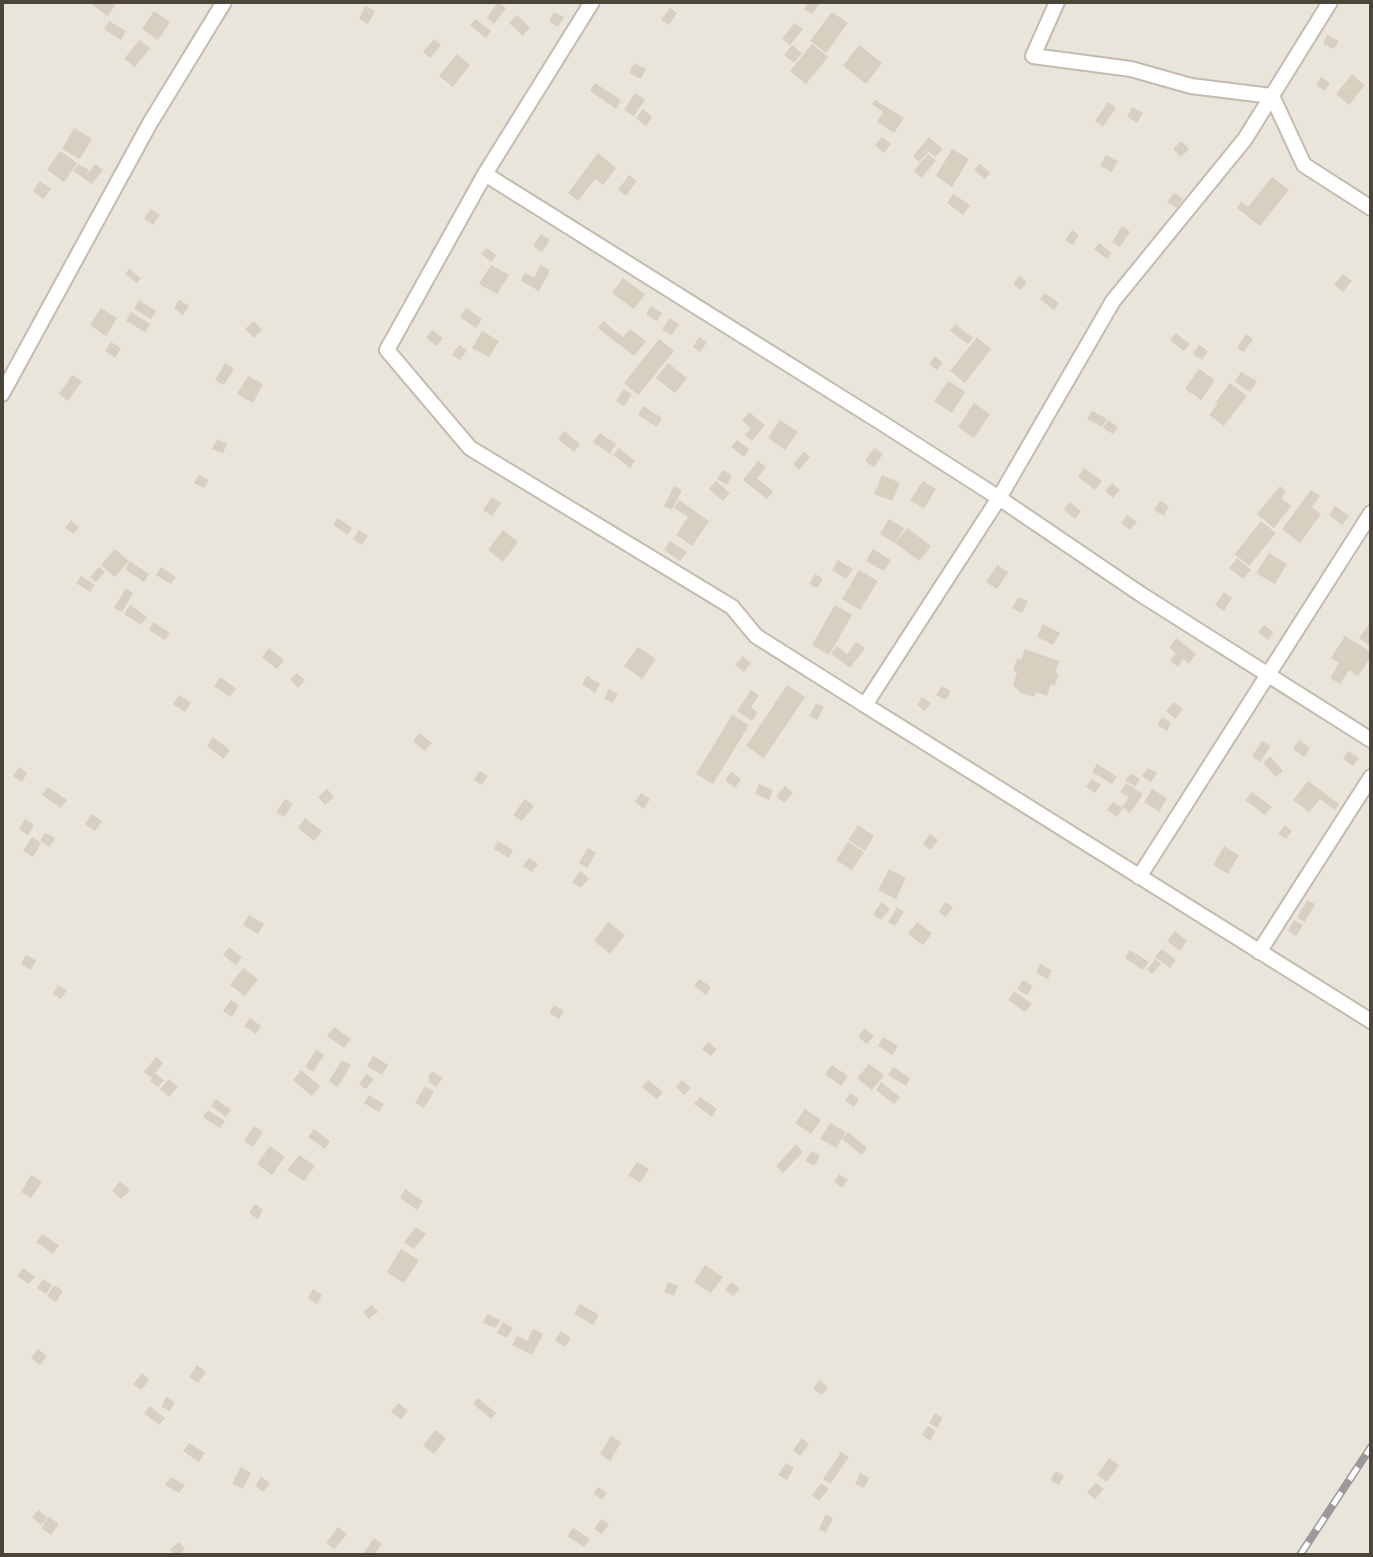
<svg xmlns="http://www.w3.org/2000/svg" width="1373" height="1557" font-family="Cabin,sans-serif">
<rect width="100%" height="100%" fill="#f6f3ec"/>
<path fill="#eae5da" d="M2,2H1371V1555H2Z"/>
<path fill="#d8cfc1" d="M92,2H117L108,16L91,4Z
M498,2L506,8L494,24L487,18Z
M808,2L819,4L812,14L804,9Z
M365,6L375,11L368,24L359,19Z
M670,8L677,13L669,25L661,20Z
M154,11L170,22L158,40L142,29Z
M554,12L564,17L558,27L549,21Z
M832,12L848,23L826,53L810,41Z
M517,15L530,27L523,36L509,23Z
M476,19L491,31L486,38L470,25Z
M109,21L126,31L121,40L104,29Z
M794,23L803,29L790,45L782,39Z
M1327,35L1339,41L1334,49L1323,44Z
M434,39L441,45L430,58L423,52Z
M139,40L150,48L135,67L124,59Z
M812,44L828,57L806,84L790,71Z
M792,45L802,53L794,63L784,55Z
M859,45L882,63L866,84L843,66Z
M457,54L470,65L453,87L439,76Z
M634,63L646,69L641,79L629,73Z
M1352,74L1365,85L1349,105L1336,94Z
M1321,77L1330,83L1325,91L1316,85Z
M595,83L621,100L616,109L590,91Z
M635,93L645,100L634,116L624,110Z
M875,100L904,118L894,133L877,122L883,112L872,104Z
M1108,102L1116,108L1103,127L1095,121Z
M1132,107L1143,113L1137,123L1127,117Z
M643,109L652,117L646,126L636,118Z
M74,128L92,139L80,159L62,149Z
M882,137L891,144L884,153L875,145Z
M929,137L943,149L935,157L929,152L930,150L919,162L913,156Z
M1181,141L1189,149L1181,157L1173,149Z
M952,149L969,159L952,187L936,176Z
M60,151L77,163L64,182L47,170Z
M598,153L616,168L603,185L595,179L578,201L568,193Z
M928,154L936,160L922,178L914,171Z
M1106,155L1118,161L1112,172L1100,166Z
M78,164L89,170L85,177L95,164L103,170L92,184L73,171Z
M980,164L990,173L985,179L974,170Z
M629,175L637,181L626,196L618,190Z
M1272,177L1289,190L1260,226L1237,208L1241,202L1248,207Z
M40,181L51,189L43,199L33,191Z
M1174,193L1183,199L1177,208L1167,202Z
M953,194L970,205L963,215L947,203Z
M150,209L160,215L153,225L144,219Z
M1122,226L1130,232L1120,247L1112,242Z
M1072,230L1079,235L1073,245L1065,240Z
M541,234L550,240L542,252L533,246Z
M1099,243L1112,253L1107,259L1094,249Z
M486,248L496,255L492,262L481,254Z
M491,265L509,275L497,294L479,284Z
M540,265L550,270L539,291L521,281L525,273L534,278Z
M129,269L141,278L137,283L125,274Z
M1343,274L1352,281L1343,292L1334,285Z
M1019,276L1027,282L1021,290L1013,284Z
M623,278L645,294L634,309L612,293Z
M1045,293L1059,303L1054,310L1040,299Z
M139,300L156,311L151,319L134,309Z
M179,300L189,306L183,315L174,308Z
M651,306L662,313L657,321L646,315Z
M101,308L117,318L106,336L90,325Z
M466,308L482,319L476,328L460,317Z
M131,312L150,324L145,332L126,321Z
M669,318L679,324L672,335L662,330Z
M254,321L262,330L254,338L245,329Z
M603,321L623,337L630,329L646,341L634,356L598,328Z
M955,324L973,338L968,344L950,331Z
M432,330L443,338L437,346L426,338Z
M482,331L499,341L489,357L472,348Z
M1176,333L1190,344L1184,351L1170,340Z
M1246,334L1253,339L1244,352L1237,348Z
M699,337L707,342L700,352L693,347Z
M977,337L991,349L965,383L950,371Z
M659,339L674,351L638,395L624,383Z
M111,342L121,348L115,358L105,351Z
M459,345L467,350L460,360L452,355Z
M1199,345L1208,351L1202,360L1193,354Z
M935,356L943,363L937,370L929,364Z
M225,363L234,369L224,385L215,380Z
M668,363L687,378L675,393L656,378Z
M1199,369L1215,380L1201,400L1185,389Z
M1241,372L1257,381L1250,392L1235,382Z
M72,375L82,381L68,401L59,394Z
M248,376L263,384L253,403L237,394Z
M948,381L965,392L952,413L934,401Z
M1230,383L1247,396L1224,426L1209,415L1218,403L1216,402Z
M624,389L632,394L624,406L616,401Z
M974,403L990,414L974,438L958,427Z
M643,406L662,418L657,427L638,415Z
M1092,411L1107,419L1102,427L1087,419Z
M749,412L765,425L752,441L745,435L751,428L742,421Z
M780,420L798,432L785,450L768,438Z
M1108,420L1118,427L1113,434L1103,428Z
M564,431L580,444L574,452L558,439Z
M600,433L616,444L610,454L593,442Z
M217,439L227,444L223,453L212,449Z
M737,440L749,449L744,457L731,447Z
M619,448L635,461L630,468L613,455Z
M874,448L883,454L874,467L865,461Z
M804,452L810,457L799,470L793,464Z
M758,461L766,467L757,478L773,491L767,499L743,480Z
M1084,468L1102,481L1095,490L1078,477Z
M723,470L732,475L727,485L717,479Z
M199,475L209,480L204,488L194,483Z
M882,475L900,483L892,501L874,494Z
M716,481L730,493L723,501L709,489Z
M923,481L936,489L924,509L910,500Z
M1112,483L1120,490L1113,498L1105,491Z
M674,486L682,490L672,510L664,506Z
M1280,486L1286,492L1281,498L1291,506L1274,528L1257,514Z
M1311,490L1320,496L1312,507L1321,514L1300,543L1282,529Z
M492,497L501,503L492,516L483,510Z
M679,500L709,521L692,546L676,535L688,517L674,508Z
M1160,501L1169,506L1164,516L1154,510Z
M1069,502L1081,511L1075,519L1064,510Z
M1335,506L1349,516L1342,525L1329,515Z
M1127,515L1137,522L1130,530L1121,523Z
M338,518L352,528L348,535L333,525Z
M889,519L904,528L895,543L880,534Z
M71,520L79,527L74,534L65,528Z
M1261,521L1276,533L1249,566L1235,554Z
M907,528L931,546L919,561L895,543Z
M359,530L368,536L362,545L353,539Z
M503,530L518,542L503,562L488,550Z
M670,541L687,552L680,561L664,550Z
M115,549L129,561L115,577L101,565Z
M873,549L891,560L884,571L866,561Z
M1269,553L1287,564L1275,584L1256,573Z
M1237,558L1251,570L1243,579L1229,568Z
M838,560L853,569L846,579L832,570Z
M130,561L149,574L144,582L125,569Z
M997,565L1008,572L997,589L986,582Z
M99,567L105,572L96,582L90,577Z
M161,567L176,577L171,584L156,575Z
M859,570L878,581L860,610L842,599Z
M815,574L823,579L817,588L809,584Z
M81,576L95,585L90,592L76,583Z
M126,588L133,593L122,612L114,608Z
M1224,592L1232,598L1224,611L1215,605Z
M1018,597L1028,601L1022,613L1012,608Z
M130,605L147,617L141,625L124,614Z
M835,605L852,615L829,655L812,645Z
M153,622L170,633L165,640L149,630Z
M1371,622V647L1359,638Z
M1043,624L1060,633L1053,645L1037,637Z
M1264,625L1274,632L1268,640L1258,632Z
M1345,636L1371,652V657L1358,676L1349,670L1340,684L1330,678L1339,663L1331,658Z
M1176,638L1196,654L1189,664L1183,659L1178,667L1170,660L1176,653L1169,648Z
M856,642L865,648L850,668L831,654L837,646L847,654Z
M638,647L656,659L642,679L624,666Z
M269,648L284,660L277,669L262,657Z
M1025,649L1059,661L1055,673L1059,674L1055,686L1051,684L1047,696L1036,692L1034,697L1021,693L1013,685L1017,672L1013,671L1017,658L1021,660Z
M743,656L751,663L744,672L735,665Z
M297,673L305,681L298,688L290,679Z
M587,676L600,684L595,693L582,684Z
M220,677L236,688L230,697L214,686Z
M787,685L805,697L764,758L746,746Z
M942,686L951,691L946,700L936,695Z
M609,689L618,694L613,703L604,699Z
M751,690L759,695L751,707L758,712L752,721L737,711Z
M179,695L191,703L185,712L173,704Z
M922,697L931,703L925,711L917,705Z
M1174,702L1183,709L1175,719L1166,711Z
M816,703L824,707L817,720L809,716Z
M732,715L749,725L713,784L696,774Z
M1162,717L1171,723L1167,731L1157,725Z
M420,733L432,743L425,751L413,741Z
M213,737L230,750L223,759L207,746Z
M1299,740L1310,748L1304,757L1293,749Z
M1262,741L1271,746L1260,762L1252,756Z
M1348,751L1359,758L1353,766L1343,759Z
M1270,756L1283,771L1276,777L1263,763Z
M1097,764L1117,777L1112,784L1092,772Z
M19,767L27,773L22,782L13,776Z
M1148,768L1157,773L1151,782L1142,776Z
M480,771L488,776L482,785L474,780Z
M731,772L741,779L735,788L725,780Z
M1131,773L1140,779L1135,787L1125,780Z
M1092,779L1101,785L1095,793L1086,787Z
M1308,781L1339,804L1335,810L1320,799L1309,812L1293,800Z
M1126,783L1143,794L1130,813L1122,807L1129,797L1120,792Z
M759,784L773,790L769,800L755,794Z
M785,786L793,793L784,803L776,796Z
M48,787L67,800L61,808L42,795Z
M327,789L334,797L325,805L318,797Z
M1152,789L1167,798L1159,812L1144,802Z
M1252,792L1272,807L1265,815L1245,800Z
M641,793L650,799L644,809L635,802Z
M285,799L293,804L284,817L276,812Z
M525,799L534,806L522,821L513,815Z
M1113,802L1123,808L1117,817L1107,810Z
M92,814L102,821L95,831L85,824Z
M305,818L322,831L314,841L298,828Z
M25,819L34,825L28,835L19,829Z
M858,825L874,836L865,851L848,840Z
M1285,825L1292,831L1286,839L1278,834Z
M45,833L55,838L50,847L40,841Z
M930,834L938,840L931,850L923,844Z
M32,837L41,843L33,857L23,851Z
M498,841L513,850L509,858L494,849Z
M848,842L864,852L852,870L836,860Z
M1224,846L1239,855L1228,874L1213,865Z
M588,848L596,853L587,868L579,863Z
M529,858L538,864L532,872L523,866Z
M889,869L906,878L896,899L878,890Z
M580,871L589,878L581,888L572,882Z
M1307,900L1315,904L1305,922L1297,918Z
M882,902L890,909L881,920L873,914Z
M945,902L953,907L946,917L939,912Z
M897,907L904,912L895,926L888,922Z
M249,915L264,924L258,934L243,925Z
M1294,920L1303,925L1296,936L1288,931Z
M608,922L625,935L610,954L594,941Z
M917,922L932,933L923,945L908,934Z
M1175,931L1187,941L1180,951L1167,941Z
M229,947L242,957L236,965L223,955Z
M1162,949L1176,960L1170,968L1155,957Z
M1130,950L1149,962L1143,970L1125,958Z
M26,955L36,960L31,970L21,964Z
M1155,959L1161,964L1152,974L1147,970Z
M1040,964L1052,970L1048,979L1036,973Z
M243,968L258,979L245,996L230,985Z
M699,979L711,987L706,995L694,986Z
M1023,980L1033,986L1027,995L1017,989Z
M58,985L67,990L61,999L53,994Z
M1014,991L1032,1004L1025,1012L1008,1000Z
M231,1000L239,1005L232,1017L223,1011Z
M554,1005L564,1011L559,1019L549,1013Z
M250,1018L261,1026L256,1034L244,1026Z
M334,1027L351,1039L344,1048L327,1036Z
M864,1028L874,1036L867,1044L858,1037Z
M883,1037L898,1046L893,1055L878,1046Z
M708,1042L717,1049L711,1056L702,1049Z
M316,1050L324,1055L313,1072L305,1067Z
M373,1056L388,1065L382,1075L367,1066Z
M156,1057L163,1063L155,1073L164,1080L158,1087L150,1081L152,1078L144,1072Z
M342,1060L351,1065L338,1087L329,1081Z
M869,1064L884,1075L872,1090L857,1078Z
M832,1065L848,1076L841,1086L825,1074Z
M893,1067L910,1078L906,1086L888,1075Z
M301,1070L320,1086L312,1096L293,1080Z
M432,1071L443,1078L436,1087L428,1081L430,1079L428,1077Z
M366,1074L374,1079L366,1089L359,1084Z
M169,1079L178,1087L169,1097L160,1089Z
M648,1080L663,1092L657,1099L642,1087Z
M682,1080L691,1088L684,1095L676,1087Z
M881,1082L900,1097L894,1104L876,1090Z
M425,1086L434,1092L424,1108L415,1103Z
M851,1093L859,1099L854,1107L845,1100Z
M369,1095L384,1104L379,1112L364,1103Z
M700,1097L717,1109L712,1117L694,1104Z
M216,1099L231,1110L226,1117L211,1106Z
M805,1109L821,1120L811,1134L795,1123Z
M208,1110L225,1121L220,1128L203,1117Z
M830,1123L846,1132L836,1148L820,1139Z
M254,1126L263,1132L253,1147L244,1141Z
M314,1129L330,1141L325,1149L308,1137Z
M848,1132L867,1148L862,1155L842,1139Z
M796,1144L803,1152L783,1173L776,1166Z
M270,1146L285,1157L272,1175L257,1164Z
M812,1151L820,1156L814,1166L805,1161Z
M299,1155L315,1166L304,1181L287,1170Z
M637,1162L649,1169L640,1183L628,1175Z
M839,1174L848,1180L842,1188L834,1182Z
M31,1175L42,1182L31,1198L21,1192Z
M120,1181L130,1190L121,1199L112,1191Z
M405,1189L423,1201L417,1210L400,1198Z
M255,1204L263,1210L258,1219L249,1213Z
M416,1227L426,1234L414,1249L404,1242Z
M42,1234L59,1245L53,1254L36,1242Z
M401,1249L419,1260L404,1283L387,1272Z
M705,1265L723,1277L711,1293L694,1282Z
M23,1268L35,1277L29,1284L17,1276Z
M43,1279L52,1285L46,1294L37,1288Z
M668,1282L678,1286L674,1296L664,1292Z
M731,1282L740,1288L734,1296L725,1290Z
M54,1285L63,1291L56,1302L47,1296Z
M313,1289L322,1295L317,1304L308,1298Z
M580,1304L599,1315L593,1325L574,1314Z
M372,1305L378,1312L369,1319L363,1312Z
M487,1314L500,1320L496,1328L483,1323Z
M503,1322L513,1328L507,1338L497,1333Z
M533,1329L543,1334L532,1355L512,1345L517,1336L527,1341Z
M561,1331L571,1338L565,1347L555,1340Z
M38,1349L47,1356L40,1365L31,1358Z
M197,1365L206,1372L198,1383L189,1377Z
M142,1373L149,1380L141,1390L133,1384Z
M819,1380L828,1387L822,1395L813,1389Z
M166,1397L175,1402L170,1411L161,1407Z
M478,1398L496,1413L491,1419L473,1404Z
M398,1403L408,1411L401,1419L391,1412Z
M150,1406L165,1418L159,1425L144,1413Z
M935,1413L943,1418L937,1428L929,1423Z
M928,1426L936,1431L930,1441L922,1435Z
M435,1430L446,1438L434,1454L423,1446Z
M611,1436L621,1442L610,1461L600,1454Z
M802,1438L809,1444L800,1456L793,1450Z
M189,1443L205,1453L199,1462L183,1451Z
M841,1452L849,1457L830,1484L823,1479Z
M1109,1458L1119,1465L1107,1482L1097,1475Z
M786,1463L794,1468L787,1480L778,1475Z
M241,1467L251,1473L243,1489L232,1484Z
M1056,1471L1064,1476L1059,1485L1050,1480Z
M860,1473L869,1478L864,1488L855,1484Z
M171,1477L185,1485L179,1493L165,1485Z
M261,1477L270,1483L264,1492L255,1486Z
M821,1483L829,1489L819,1501L812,1495Z
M1096,1483L1104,1489L1095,1499L1087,1492Z
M598,1487L607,1493L602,1500L593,1494Z
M39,1510L48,1518L41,1525L32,1517Z
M826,1514L833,1518L826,1533L819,1529Z
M49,1517L59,1524L51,1535L41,1528Z
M601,1519L609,1524L602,1534L594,1529Z
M338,1527L347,1534L334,1549L326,1543Z
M573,1528L590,1539L584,1547L567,1536Z
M374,1538L382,1544L374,1555H362Z
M179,1542L185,1549L179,1555H175L170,1549Z"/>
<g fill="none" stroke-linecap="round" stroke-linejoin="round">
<defs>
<path id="minor" d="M592,2L485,174L882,423L999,498L1142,595L1371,740
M1057,2L1033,56L1131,69L1191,86L1272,96L1304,165L1371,208
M1330,2L1245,139L1113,301L999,498L865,705L1371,1021
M485,174L387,350L470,448L732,607L756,636L865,705
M2,394L150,123L224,2
M1139,877L1371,513
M1259,952L1371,777"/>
</defs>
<use href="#minor" stroke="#c2bbae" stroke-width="18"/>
<use href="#minor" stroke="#fff" stroke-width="14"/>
<defs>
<path id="rail" d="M1300,1555L1371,1447"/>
</defs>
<use href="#rail" stroke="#9a9a9a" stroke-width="8"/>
<use href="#rail" stroke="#fff" stroke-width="5" stroke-dasharray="15" stroke-linecap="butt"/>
</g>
<rect width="1373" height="1557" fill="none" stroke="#4b4439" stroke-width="8"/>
</svg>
